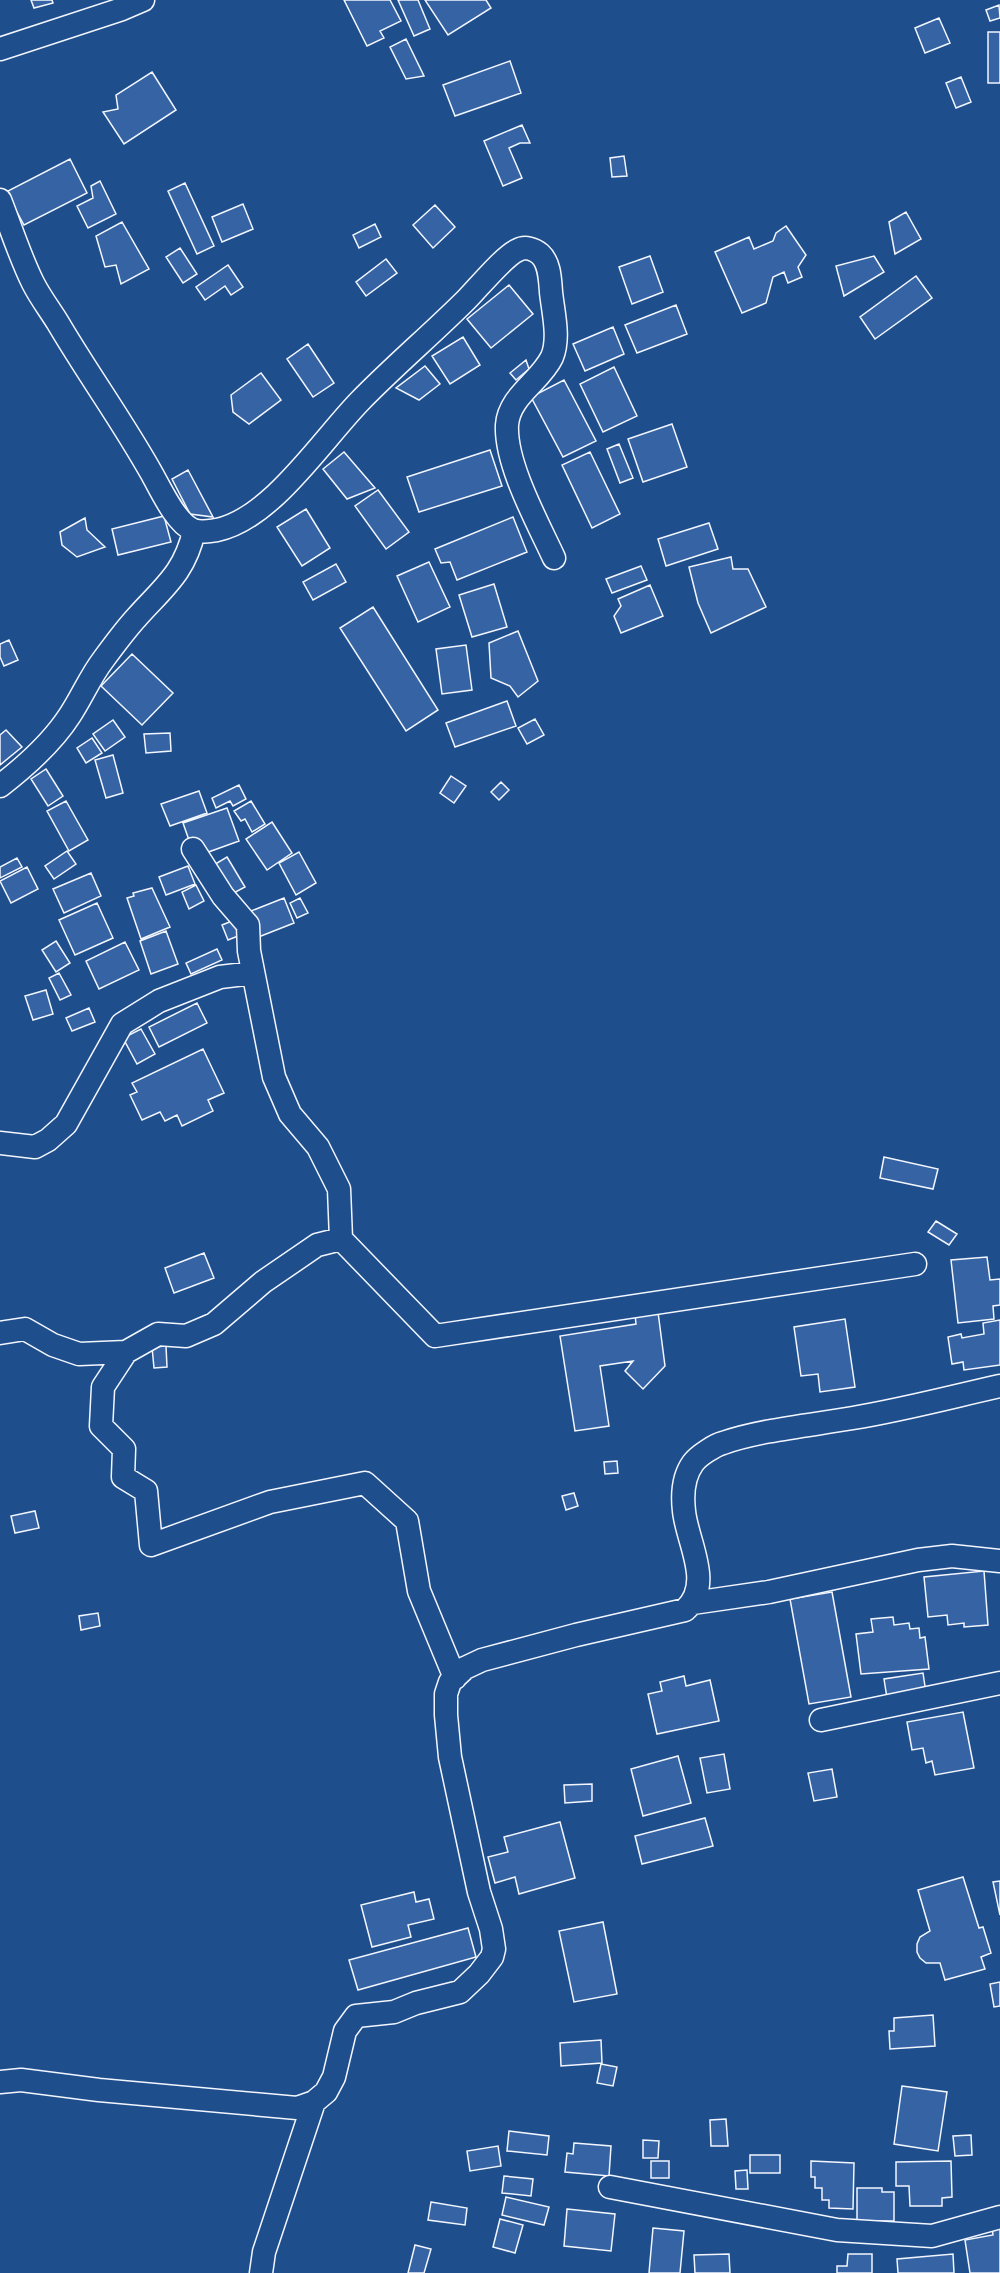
<svg xmlns="http://www.w3.org/2000/svg" width="1000" height="2273" font-family="'Asap Condensed',sans-serif">
<rect width="100%" height="100%" fill="#1f4e8c"/>
<path fill="#3563a3" stroke="#f2f6ff" stroke-width="1.5" d="M31,0H52L53,3L34,8Z
M344,0H390L401,21L380,31L384,38L367,46Z
M398,0H418L430,29L414,36Z
M425,0H486L491,8L448,35Z
M999,5L1000,18L990,21L986,10Z
M939,18L950,43L925,53L915,28Z
M988,32H1000V83H988Z
M406,39L424,76L406,79L390,47Z
M510,61L521,93L455,116L443,85Z
M152,72L176,110L124,144L103,112L118,109L116,95Z
M961,77L971,102L956,108L946,83Z
M522,125L530,143H520L509,148L522,178L503,186L484,141Z
M624,156L627,176L612,177L610,158Z
M70,159L87,193L24,225L6,192Z
M100,181L116,214L88,228L77,206L93,198L91,186Z
M185,183L214,246L197,254L168,191Z
M243,204L253,229L222,242L212,217Z
M435,205L455,227L433,248L413,225Z
M906,212L921,239L895,254L889,222Z
M122,222L149,269L121,284L116,265L105,267L96,236Z
M375,224L381,237L359,248L353,235Z
M786,226L806,255L798,267L802,277L788,283L784,272L773,277L766,303L742,313L715,252L749,237L754,249L773,241L776,233Z
M180,248L197,274L183,283L166,257Z
M650,256L663,292L632,304L619,267Z
M874,256L884,272L844,296L836,266Z
M386,259L397,273L366,296L356,282Z
M228,265L243,287L231,295L225,286L205,300L196,287Z
M916,276L932,298L875,339L860,317Z
M509,285L533,314L491,348L467,319Z
M676,305L687,334L637,353L625,325Z
M613,327L624,354L585,371L573,344Z
M463,337L480,365L450,384L432,356Z
M308,344L334,383L313,397L287,359Z
M526,360L529,369L516,380L510,373Z
M425,366L440,384L419,400L396,388Z
M614,367L637,416L603,432L580,384Z
M261,373L281,400L249,424L233,412L231,395Z
M564,380L596,441L563,457L531,397Z
M672,424L687,467L643,482L628,439Z
M619,444L633,478L620,483L607,449Z
M490,450L502,486L419,512L407,477Z
M344,452L375,488L347,499L323,469Z
M590,452L620,514L592,528L562,465Z
M188,470L213,517L190,514L172,479Z
M378,490L409,532L386,549L355,506Z
M306,509L330,548L302,566L277,527Z
M164,516L171,542L118,555L112,529Z
M513,517L527,552L457,580L450,562L441,563L435,549Z
M85,518L87,530L105,547L77,557L62,545L60,532Z
M709,523L718,549L666,566L658,539Z
M731,557L733,569H748L766,607L711,633L698,603L689,567Z
M429,562L450,607L418,622L397,576Z
M336,564L346,582L313,600L303,582Z
M641,566L647,580L612,593L606,579Z
M494,584L507,627L472,637L459,595Z
M650,585L663,616L621,633L614,616L621,606L618,599Z
M373,607L438,710L406,731L340,628Z
M518,631L538,681L518,697L510,686L491,678L489,643Z
M9,640L18,660L4,666L0,657V644Z
M466,645L472,690L442,694L436,649Z
M132,654L173,693L142,725L101,686Z
M507,701L516,726L455,747L446,723Z
M535,719L544,735L527,744L518,728Z
M113,720L125,737L105,751L93,734Z
M6,730L22,747L0,765V735Z
M170,733L171,751L146,753L144,734Z
M92,738L102,753L86,763L77,748Z
M113,755L123,793L106,798L95,760Z
M46,769L63,796L48,806L31,779Z
M451,776L466,786L454,803L440,793Z
M501,782L509,790L499,800L491,792Z
M239,785L246,799L233,806L230,801L216,808L212,798Z
M199,791L207,813L170,826L161,804Z
M66,801L88,840L69,851L47,811Z
M251,801L265,824L252,832L245,819L241,821L234,811Z
M227,808L239,841L200,855L190,843L183,823Z
M272,822L292,853L267,870L246,839Z
M67,851L76,864L54,879L45,866Z
M299,852L316,883L296,895L279,863Z
M227,857L245,887L230,895L212,866Z
M17,858L22,867L0,878V867Z
M188,866L195,884L166,895L159,877Z
M27,867L38,889L11,903L0,881Z
M91,873L101,896L64,913L53,889Z
M196,885L204,901L189,909L182,892Z
M152,888L170,927L141,939L127,898L134,896L133,893Z
M284,898L294,923L256,938L246,913Z
M300,898L308,913L297,918L290,903Z
M97,903L113,938L75,955L59,920Z
M237,919L243,934L228,940L222,925Z
M166,931L178,964L151,974L140,941Z
M56,941L70,963L56,972L42,950Z
M125,942L139,970L99,989L86,961Z
M217,949L222,960L191,974L186,963Z
M59,973L71,995L60,1000L49,978Z
M46,990L53,1014L33,1020L25,996Z
M197,1003L207,1023L159,1047L149,1027Z
M89,1008L95,1022L72,1031L66,1018Z
M141,1029L155,1054L137,1064L123,1038Z
M203,1049L224,1093L208,1100L213,1111L182,1126L177,1115L165,1121L160,1112L142,1120L130,1095L137,1092L132,1083Z
M884,1157L938,1169L933,1189L880,1178Z
M936,1221L957,1234L949,1245L928,1232Z
M204,1253L214,1278L174,1293L165,1268Z
M987,1257L990,1280L1000,1279V1305L993,1306L994,1319L958,1323L951,1260Z
M658,1312L665,1366L643,1389L625,1371L633,1361L600,1366L609,1426L575,1431L560,1336L636,1324L635,1315Z
M845,1319L855,1387L820,1392L818,1374L801,1376L794,1327Z
M1000,1320V1365L964,1370L963,1362L952,1364L948,1337L961,1334L962,1338L984,1334L983,1323Z
M166,1346L167,1367L154,1368L152,1347Z
M617,1461L618,1473L605,1474L604,1462Z
M574,1493L578,1506L566,1510L562,1496Z
M35,1511L39,1528L15,1533L11,1516Z
M984,1571L988,1625L964,1627V1623L948,1625L947,1615L928,1617L924,1577Z
M832,1592L851,1697L809,1704L790,1599Z
M98,1613L100,1626L81,1630L79,1616Z
M893,1617L894,1625L909,1623L910,1629L919,1628L920,1638L925,1637L929,1669L861,1674L856,1634L873,1632L871,1619Z
M923,1673L926,1693L887,1698L884,1679Z
M684,1676L686,1686L710,1680L719,1721L657,1734L648,1694L662,1691L660,1682Z
M963,1712L974,1768L935,1775L932,1761L926,1763L923,1748L912,1750L907,1722Z
M724,1754L730,1789L707,1793L700,1758Z
M678,1756L691,1803L643,1816L631,1769Z
M832,1769L837,1797L814,1801L808,1773Z
M592,1784V1801L565,1803L564,1785Z
M705,1818L713,1846L642,1864L635,1836Z
M560,1822L575,1878L519,1894L515,1877L495,1883L488,1857L508,1852L504,1837Z
M963,1877L979,1928L983,1927L991,1953L981,1957L985,1969L945,1980L940,1963H926L920,1958L917,1952V1944L920,1937L930,1931L918,1890Z
M1000,1881V1915L993,1882Z
M414,1892L416,1902L429,1899L434,1919L408,1925L411,1937L372,1947L361,1905Z
M603,1922L617,1994L574,2002L559,1931Z
M468,1928L476,1957L358,1990L349,1960Z
M1000,1982V2006L994,2007L990,1984Z
M933,2015L935,2046L890,2049L889,2031H894V2018Z
M601,2040L602,2063L561,2066L560,2043Z
M601,2064L617,2067L613,2086L597,2083Z
M902,2086L947,2092L938,2151L894,2144Z
M726,2119L728,2146H711L710,2120Z
M509,2131L549,2136L547,2155L507,2151Z
M971,2135L972,2155L955,2156L953,2136Z
M643,2140L659,2141L658,2158H643Z
M574,2143L611,2146L609,2176L565,2172L567,2153L573,2154Z
M498,2146L501,2166L470,2171L467,2151Z
M750,2155H780V2173H750Z
M651,2161H669V2178H651Z
M811,2161L854,2163L853,2209L829,2208V2200H822V2188H815V2177H811Z
M951,2161L952,2197L942,2198V2206H910L909,2186H896V2162Z
M747,2170L748,2189H736L735,2171Z
M504,2176L533,2179L531,2196L502,2193Z
M857,2188H882V2192H894V2221H857Z
M506,2197L549,2207L544,2225L502,2215Z
M431,2202L467,2208L465,2225L428,2220Z
M567,2209L615,2214L611,2251L564,2246Z
M500,2219L523,2225L515,2253L493,2247Z
M1000,2227V2273H970L965,2240L993,2235L992,2228Z
M653,2228L684,2231L680,2273H649Z
M415,2245L431,2249L424,2273H408Z
M729,2254L730,2273H695L694,2255Z
M848,2254H872V2273H837V2266H847Z
M953,2254L954,2273H898L897,2259Z"/>
<g fill="none" stroke-linecap="round" stroke-linejoin="round">
<defs>
<path id="minor" d="M0,49L122,9L143,0
M0,200C11,228 20,257 33,283C40,297 50,310 58,323C88,374 123,422 152,474C161,490 176,523 193,530C201,533 209,531 217,530C271,519 322,440 360,401C394,366 432,334 467,299C478,288 505,255 518,250C525,246 534,249 540,254C550,263 550,280 551,292C553,312 560,338 552,357C540,382 509,396 507,425C505,464 538,523 554,558
M0,786C26,766 52,743 70,715C82,697 90,677 103,660C114,645 125,630 137,617C164,587 185,572 194,531
M0,1143L35,1147L48,1140L66,1124L122,1024L159,1001L220,977L253,973
M341,1239L435,1336L915,1264
M0,1333L25,1329L53,1345L79,1354L126,1352L158,1334L186,1336L214,1324L263,1282L317,1245L341,1239L339,1189L318,1147L290,1114L274,1077L249,951L248,925L223,896L193,849
M126,1352L103,1387L101,1426L124,1449L123,1477L146,1491L151,1545L270,1502L365,1483L407,1521L419,1591L455,1678
M693,1603L769,1592L918,1560L952,1556L1000,1561
M821,1720L1000,1683
M0,2082L21,2080L99,2090L297,2108L314,2102L326,2092L334,2077L345,2031L356,2016L394,2012L416,2003L460,1992L479,1974L492,1957L494,1949L491,1929L479,1892L450,1757L446,1715V1694L450,1682L465,1668L482,1660L576,1635L685,1610C714,1584 687,1542 684,1511C682,1494 683,1477 693,1463C698,1456 715,1445 723,1443C760,1430 813,1425 853,1418C902,1410 951,1397 1000,1386
M610,2187L837,2230L932,2236L1000,2217
M261,2273L264,2252L314,2102"/>
</defs>
<use href="#minor" stroke="#f2f6ff" stroke-width="25"/>
<use href="#minor" stroke="#1f4e8c" stroke-width="22"/>
</g>
</svg>
